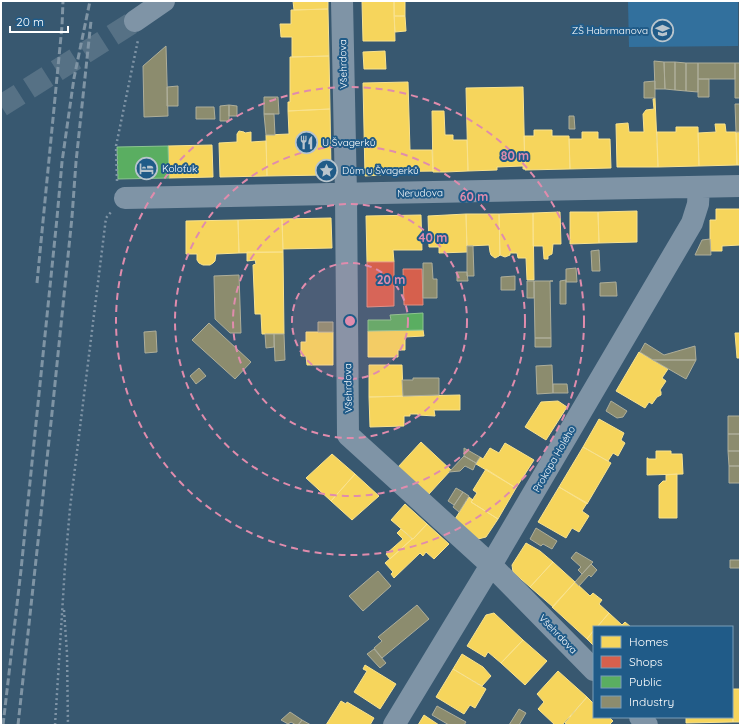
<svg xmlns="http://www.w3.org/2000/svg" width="741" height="726" font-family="Quicksand,sans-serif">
<rect width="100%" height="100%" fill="#385870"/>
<path fill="#32709d" d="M628,1H738V46L629,47Z"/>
<path fill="#f6d55c" stroke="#f9e28d" d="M293,1H328V9L294,10Z
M362,1H394L395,41H363Z
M394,1H405V16H394Z
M328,9L329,56L292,57V37H281L280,24H291V10Z
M394,16H405L406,31L395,32Z
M385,51L386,69H364L363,52Z
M329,56L330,109L288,111V102H290V57Z
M408,82L410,150H432L433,171L381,172V175L365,176L363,83Z
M523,87L525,169H523V166L497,167V170L468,171L466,88Z
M655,98L658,167H617L616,124L628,123L629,132H644L643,114L646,110L654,109L653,99Z
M330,109L331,170L326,175L267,176L266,135L289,134L288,111Z
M432,111H444L445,135H453V140H467L468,171L445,172H433Z
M715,124H725L726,132H736L737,165L699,166L698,133L716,132Z
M676,127H698L699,166L658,167L657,132H676Z
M534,130H552V136H569L570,169L525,170L524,136H534Z
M239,131L244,132L245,133L251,132V142L266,141L267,176L220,177L219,143L237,142V134Z
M582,132H598V139H610L611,168L570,169L569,139H582Z
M736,132H740V165H737Z
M212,145L213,177L169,178L168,146Z
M716,209H740V245L722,246V251H710V220H716Z
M637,211V242L599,243L598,212Z
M560,212L561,244H553L552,254L548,256V259H544L543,246H533V213Z
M570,212H598L599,243L570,244Z
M533,213L534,280H527L526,258H518L517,253H510V255L505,257L500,255L499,214Z
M466,214H499L500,255L499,256L495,258L491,255L490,252L489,245L467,246Z
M466,214L467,252L439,253V247H429L428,216Z
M421,215L422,250H393L394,262H367L366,216Z
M331,218L332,248L283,249L282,219Z
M282,219L283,252L239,253L238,220Z
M238,220L239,253L216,254L215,261L213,263L210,265H203L199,263L197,260V254H186V221Z
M247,252H283L284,334H262L261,314H255L253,265L256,264L255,260L247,261Z
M423,330L424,336L405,337V350H398V357H368V331Z
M306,332H333V365H307L306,356H301V342H306Z
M735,333H740V358H737Z
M639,352L668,369L662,378L666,381L660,390L661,392V395L657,397L652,404L649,402L645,408L616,391Z
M369,365H402L403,396L369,397Z
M460,395V410H434L435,416L418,415V414H410V416H404V426L370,427L369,397Z
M558,401L567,407L546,440L525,427L541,402Z
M599,419L624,433L621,440L625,443L618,456L613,453L608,461L583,447Z
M421,442L451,470L429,494L398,467Z
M505,443L534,460L516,488L476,464L480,457L483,459L490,448L499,453Z
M583,447L611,463L587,504L559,487Z
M656,451H671V454H682L683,474L647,475V458H648V459H656Z
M332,454L355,474L331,501L306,478Z
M486,469L516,488L498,519L471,502L477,493L473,490Z
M355,474L379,496L352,520L331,501Z
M677,474V518H659V485L663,481H666V475Z
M559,487L587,503L582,511L589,516L579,532L572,528L566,538L538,522Z
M469,497L473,500L471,502L498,519L486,537L478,539L455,519Z
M405,504L427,524L413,539L391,520Z
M427,524L449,544L434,559L426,552L423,556L420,553L394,578L391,574L393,572L385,563L412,539H413Z
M401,529L412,539L390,559L386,554L403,539L397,533Z
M526,543L540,551L553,562L530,587L513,572L512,565Z
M553,562L575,582L553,607L530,587Z
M575,582L590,596L593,593L602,600L599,604L609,613L597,627H594V630L587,639L552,607Z
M494,613L523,640L501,663L488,652L485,657L467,646L486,615Z
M609,613L622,625L625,622L631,627H597Z
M594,630V645H593L587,639Z
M523,640L547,661L525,685L501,663Z
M462,654L483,667L491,676L482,686L453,669Z
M365,665L396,684L380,709L354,692L367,671L363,669Z
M453,669L486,689L475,708L470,705L464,714L436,697Z
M558,671L587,697L562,725H555L538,709L544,702L537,694Z
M732,689H740V722H733Z
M732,689L733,722L686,723V717H732Z
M587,697L594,704V717H609L613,721L609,725H568L565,723Z
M341,701L346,704L347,702L374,718L370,725H326Z
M424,715L439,725H418Z"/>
<path fill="#d6604d" stroke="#e29082" d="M367,262H394V306L367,307Z
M403,269H422L423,305H404Z"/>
<path fill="#5aae61" stroke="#8cc690" d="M168,146L169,178L118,179L117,147Z
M423,313V330L368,331V320H391L390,315Z"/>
<path fill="#8c8c6e" stroke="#aeae9a" d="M166,46L168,116L144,117L143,66Z
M654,61L664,62L665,89H655Z
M664,62H675V90L665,89Z
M675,62L686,63V91L675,90Z
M686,63H698V92L686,91Z
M698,63H735V79H698Z
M735,63H740V98H735Z
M698,79H709V97H698Z
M655,81V98H644V82Z
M178,86V106H167V87Z
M264,97H278L279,114H264Z
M735,104H740V132H736Z
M229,105V121H220V106Z
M229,105L237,106V116H229Z
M196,107H214L215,119H196Z
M264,114H274L275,135H266Z
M569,116H574L575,129H569Z
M710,239L711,255H695L702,240Z
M467,246H473L474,276H467Z
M599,250L600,271H592L591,251Z
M423,263H432L433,279H437V298H423Z
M576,268L577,282H566V269Z
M457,272H467L468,281H457Z
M239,275L241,333H230L215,319L214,276Z
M515,276V290H501V277Z
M566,280V304H560V281Z
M527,281H534V298H527Z
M534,281H553H550L551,338H535Z
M616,282L617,296H600V283Z
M318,322H333V332H318Z
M209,323L251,362L235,379L192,340Z
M156,331L157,352L145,353L144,332Z
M265,334H274V347L266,348Z
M274,334H284L285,360L275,361Z
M535,338H551V347H535Z
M645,343L664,355L695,346L696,360H653L640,352Z
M653,360H696L686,379Z
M552,365L553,393L537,394L536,366Z
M199,368L206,376L196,384L190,376Z
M413,378H439V395L403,396L402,380H413Z
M553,384H567L568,393H553Z
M611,401L627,411L623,417L617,418L606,411Z
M728,416H740V434H728Z
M728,434H740V451H728Z
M464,448L480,457L476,463L464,456Z
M728,451H740V466H729Z
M464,456L476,463L473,470L465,466L460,471L449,472Z
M729,466H740V483H729Z
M456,488L463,492L454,505L448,501Z
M463,492L469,496L459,512L453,507Z
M536,528L557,541L552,549L543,544L541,546L530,539Z
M576,552L593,562L582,574L578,570L581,567L571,558Z
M730,560H740V568H730Z
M591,564L597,570L591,577L589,575L579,586L575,582Z
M378,571L391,586L363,611L349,596Z
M417,605L429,619L382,658L374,648L382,641L378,637Z
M374,649L386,663L380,668L367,654Z
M437,706L466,722L464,725H449L432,715Z
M519,709L526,713L519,725H509Z
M290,712L302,720L298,725H296L291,722L288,724L281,720Z
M302,720L311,725H298Z"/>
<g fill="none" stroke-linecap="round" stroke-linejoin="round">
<path stroke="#567185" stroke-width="22" stroke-dasharray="22 11" stroke-linecap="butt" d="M1,106L135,21"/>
<path stroke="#7f94a6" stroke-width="2.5" stroke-dasharray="2 3" stroke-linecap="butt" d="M117,181L116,146L138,40
M64,610L67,653L68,725
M55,725L65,566L70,508L106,218L111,212"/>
<path stroke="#7f94a6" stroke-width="22" d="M342,1L346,194L348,435L491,565L594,670
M125,198L740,186
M640,717L647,725
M394,725L491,565L692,223L698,204L699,187"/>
<path stroke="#7f94a6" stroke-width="22" d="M135,21L164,1"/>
<path stroke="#7f94a4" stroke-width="3" stroke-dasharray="7 3" stroke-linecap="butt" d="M37,283L62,26L63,1
M3,725L21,570L57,218L62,162L74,78L90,1
M18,725L52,413L72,217L76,162L91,21"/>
</g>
<circle cx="350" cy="321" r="58" fill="#e08cad" fill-opacity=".12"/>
<g fill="none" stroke="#e08cad" stroke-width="2" stroke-dasharray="7 5">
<circle cx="350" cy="321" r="58"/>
<circle cx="350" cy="321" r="117"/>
<circle cx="350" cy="321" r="175"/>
<circle cx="350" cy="321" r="234"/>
</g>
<defs>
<symbol id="school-ring" viewBox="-11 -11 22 22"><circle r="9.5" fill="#205b88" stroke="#b9c5cd" stroke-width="1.5"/><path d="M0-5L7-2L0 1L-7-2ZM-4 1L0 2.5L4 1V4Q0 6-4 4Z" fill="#b9c5cd"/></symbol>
<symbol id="restaurant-ring" viewBox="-11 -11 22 22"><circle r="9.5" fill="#205b88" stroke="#b9c5cd" stroke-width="1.5"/><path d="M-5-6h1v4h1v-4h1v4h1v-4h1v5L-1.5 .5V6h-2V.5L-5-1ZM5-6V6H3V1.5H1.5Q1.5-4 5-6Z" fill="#b9c5cd"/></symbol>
<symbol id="hotel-ring" viewBox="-11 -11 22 22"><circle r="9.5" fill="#205b88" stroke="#b9c5cd" stroke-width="1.5"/><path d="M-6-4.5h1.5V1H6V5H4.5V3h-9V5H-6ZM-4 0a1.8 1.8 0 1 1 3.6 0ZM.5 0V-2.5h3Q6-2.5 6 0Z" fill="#b9c5cd"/></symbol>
<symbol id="sight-ring" viewBox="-11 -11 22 22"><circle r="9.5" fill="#205b88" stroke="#b9c5cd" stroke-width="1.5"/><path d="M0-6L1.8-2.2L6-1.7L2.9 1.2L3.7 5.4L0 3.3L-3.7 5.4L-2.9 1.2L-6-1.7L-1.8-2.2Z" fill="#b9c5cd"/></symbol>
</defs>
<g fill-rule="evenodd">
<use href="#school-ring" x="650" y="18" width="25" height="25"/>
<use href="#restaurant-ring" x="294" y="130" width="25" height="25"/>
<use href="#hotel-ring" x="134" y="156" width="25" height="25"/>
<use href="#sight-ring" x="314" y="158" width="25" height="25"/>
</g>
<g text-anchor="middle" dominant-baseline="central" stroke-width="4" stroke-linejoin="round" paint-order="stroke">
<g font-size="10" fill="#fff" stroke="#205b88" text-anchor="start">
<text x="648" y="30" text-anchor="end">ZŠ Habrmanova</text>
<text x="322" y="142">U Švagerků</text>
<text x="162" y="168">Koloťuk</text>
<text x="342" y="170">Dům u Švagerků</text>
</g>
<g font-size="10" fill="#fff" stroke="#205b88">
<text transform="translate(343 64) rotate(-91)">Všehrdova</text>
<text transform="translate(420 193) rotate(-1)">Nerudova</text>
<text transform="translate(348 388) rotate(-91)">Všehrdova</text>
<text transform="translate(554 459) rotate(-60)">Prokopa Holého</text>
<text transform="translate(558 634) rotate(46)">Všehrdova</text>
</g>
</g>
<circle cx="350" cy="321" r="6" fill="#e08cad" stroke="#205b88" stroke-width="2"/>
<g font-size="12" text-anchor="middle" font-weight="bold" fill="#e08cad" stroke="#205b88" stroke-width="4" stroke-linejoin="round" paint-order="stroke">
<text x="515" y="160">80 m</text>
<text x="474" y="201">60 m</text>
<text x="433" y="242">40 m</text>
<text x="391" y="284">20 m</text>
</g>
<rect width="741" height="726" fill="none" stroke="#ffffff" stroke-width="4"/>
<rect x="593" y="626" width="140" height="92" fill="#205b88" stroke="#799db8"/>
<rect x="601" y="636" width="20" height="12" fill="#f6d55c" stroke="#799db8"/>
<text x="629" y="646" font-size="12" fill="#ffffff">Homes</text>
<rect x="601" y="656" width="20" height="12" fill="#d6604d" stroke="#799db8"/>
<text x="629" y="666" font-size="12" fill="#ffffff">Shops</text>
<rect x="601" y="676" width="20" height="12" fill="#5aae61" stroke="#799db8"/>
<text x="629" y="686" font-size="12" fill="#ffffff">Public</text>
<rect x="601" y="696" width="20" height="12" fill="#8c8c6e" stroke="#799db8"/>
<text x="629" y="706" font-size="12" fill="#ffffff">Industry</text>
<path d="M10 26v6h58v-6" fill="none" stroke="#ffffff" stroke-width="2"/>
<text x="16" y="26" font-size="12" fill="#ffffff" stroke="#205b88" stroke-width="3" paint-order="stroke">20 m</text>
</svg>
